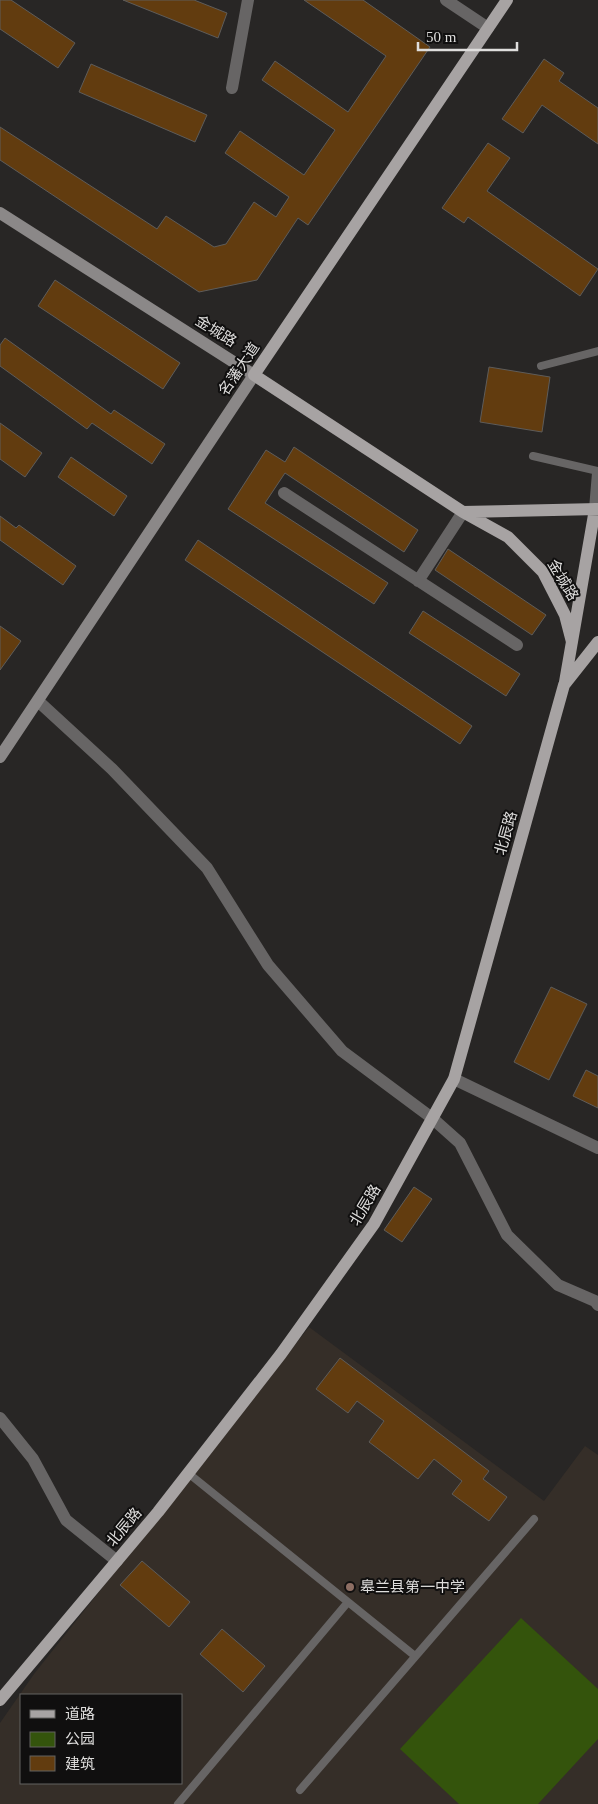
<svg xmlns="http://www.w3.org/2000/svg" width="598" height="1804" font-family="'Times New Roman','Noto Sans SC',serif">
<rect width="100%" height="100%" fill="#282625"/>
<path fill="#352e28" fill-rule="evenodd" d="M309,1327L544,1501L585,1446L598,1455V1804H0V1723L34,1674ZM21,1695H181V1783H21Z"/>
<path fill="#34540c" d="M521,1618L598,1689V1739L538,1804H459L400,1749Z"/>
<path fill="#623c0f" stroke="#5e5c5a" d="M0,0H11L75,43L58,68L0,29Z
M123,0H194L227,13L218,38Z
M304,0H363L430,47L308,225L298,218L257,280L199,292L0,160V127L157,229L166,216L214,247L226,244L254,202L276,217L289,197L225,153L240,131L304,175L335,130L262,80L275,61L348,112L386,56Z
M544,59L564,73L559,81L598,108V144L542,105L523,133L502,119Z
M91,64L207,115L195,142L79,92Z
M488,143L510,158L487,191L598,269L580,296L468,217L464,223L442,208Z
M55,280L180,363L163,389L38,306Z
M5,338L111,414L114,410L165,444L152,464L92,423L87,429L0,366V345Z
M489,367L550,377L542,432L480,422Z
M0,423L42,453L25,477L0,459Z
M294,447L418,530L404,552L285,473L265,503L388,583L374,604L228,509L266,450L285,462Z
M71,457L127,496L114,516L58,477Z
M0,516L16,528L19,525L76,566L63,585L0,540Z
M198,540L472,726L460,744L185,560Z
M448,549L546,615L532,635L435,570Z
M423,611L520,674L506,696L409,633Z
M0,626L21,641L0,670Z
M551,987L587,1004L549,1080L514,1062Z
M586,1070L598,1076V1108L573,1096Z
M414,1187L432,1199L402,1242L384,1230Z
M340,1358L489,1471L483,1479L507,1497L489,1521L452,1494L462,1481L434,1459L418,1479L369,1442L384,1421L357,1401L348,1413L316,1389Z
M142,1561L190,1602L169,1627L120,1585Z
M222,1629L265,1666L243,1692L200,1654Z"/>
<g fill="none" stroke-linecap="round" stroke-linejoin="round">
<path stroke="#676565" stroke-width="8" d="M541,366L598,351
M533,456L598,471
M188,1473L415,1656
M300,1790L534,1519
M178,1804L348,1602"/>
<path stroke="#676565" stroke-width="12" d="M446,0L488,28
M232,88L248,0
M284,493L517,645
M595,509L598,473
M418,581L463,512
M38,701L112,769L207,868L268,965L342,1051L432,1118L460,1143L507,1235L558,1285L595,1301L598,1305
M454,1079L598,1148
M0,1418L33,1459L66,1520L117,1561"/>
<path stroke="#8b8888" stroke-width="12" d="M0,213L254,375L0,757"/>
<path stroke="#a7a3a3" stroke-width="12" d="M507,0L254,375L463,512L508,537L543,572L565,615L572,642
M463,512L598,509
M565,682L595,509
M0,1700L158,1512L281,1354L374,1224L454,1079L564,685L598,642"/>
</g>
<circle fill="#8d6e63" stroke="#100f0f" stroke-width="2" cx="350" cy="1587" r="5"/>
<g text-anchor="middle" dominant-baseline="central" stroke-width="4" stroke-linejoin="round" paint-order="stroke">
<g font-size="15" fill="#dfdedd" stroke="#100f0f">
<text transform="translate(216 331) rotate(32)">金城路</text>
<text transform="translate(239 369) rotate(-56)">名藩大道</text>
<text transform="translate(563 580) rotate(59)">金城路</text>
<text transform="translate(506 833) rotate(-74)">北辰路</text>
<text transform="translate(365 1205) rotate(-59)">北辰路</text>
<text transform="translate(124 1527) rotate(-50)">北辰路</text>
</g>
<g font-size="15" fill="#dfdedd" stroke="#100f0f" text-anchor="start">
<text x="360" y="1587">皋兰县第一中学</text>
</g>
</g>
<rect x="20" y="1694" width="162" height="90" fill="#100f0f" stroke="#636261"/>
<rect x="30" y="1710" width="25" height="8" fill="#a7a3a3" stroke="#636261"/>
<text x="65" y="1719" font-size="15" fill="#dfdedd">道路</text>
<rect x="30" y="1732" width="25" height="15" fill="#34540c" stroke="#636261"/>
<text x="65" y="1744" font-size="15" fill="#dfdedd">公园</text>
<rect x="30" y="1756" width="25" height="15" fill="#623c0f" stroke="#636261"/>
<text x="65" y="1769" font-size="15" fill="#dfdedd">建筑</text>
<path d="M418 42v8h99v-8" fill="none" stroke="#dfdedd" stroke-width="2.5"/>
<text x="426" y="42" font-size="15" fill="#dfdedd" stroke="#100f0f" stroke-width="4" paint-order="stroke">50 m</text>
</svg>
